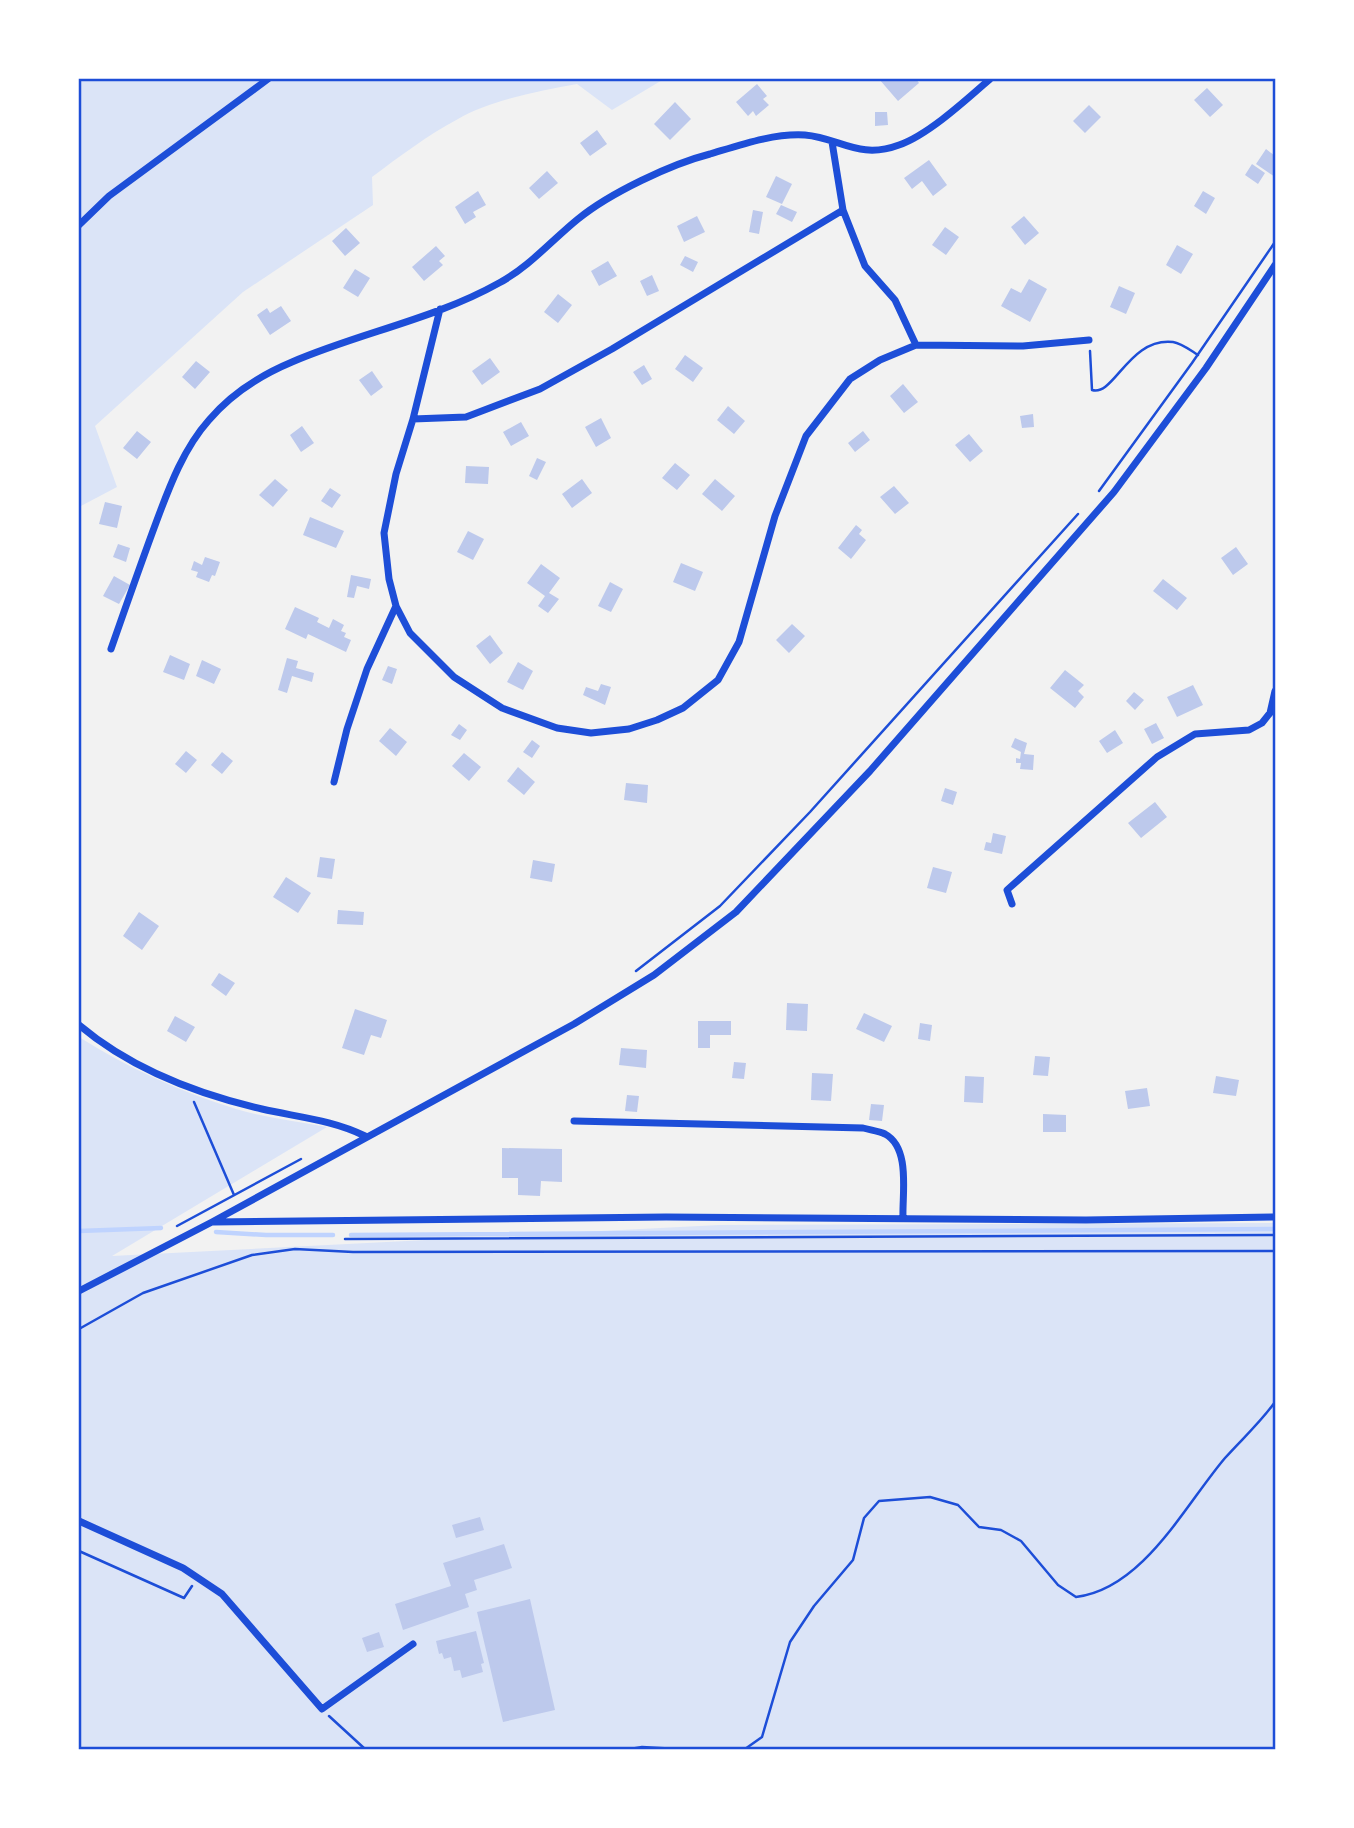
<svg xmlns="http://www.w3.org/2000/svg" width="1354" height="1828" font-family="Arial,sans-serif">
<rect width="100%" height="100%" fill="#f2f2f2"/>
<path fill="#dbe4f7" d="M79,79H664L612,110L577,84C539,91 491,100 458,119C428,135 400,156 372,177L373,205L243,292L95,426L117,487L79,507Z
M79,1037C128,1068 181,1092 236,1109C266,1118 297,1121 327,1127L112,1256L719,1225L1275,1223V1749H79Z"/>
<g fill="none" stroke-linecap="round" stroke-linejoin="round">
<path stroke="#bfd3fe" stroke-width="4.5" d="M79,1231L161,1228
M216,1232L266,1235H333
M351,1235L1275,1229"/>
</g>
<path fill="#bdc9ec" d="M879,79H916L919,83L898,101Z
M757,84L767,96L763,99L769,105L756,116L753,111L748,116L736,102Z
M1207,88L1223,105L1210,117L1194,100Z
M675,102L691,119L670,140L654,124Z
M1089,105L1101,117L1085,133L1073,121Z
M875,112H887L888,125L875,126Z
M597,130L607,144L590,156L580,143Z
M1266,149L1275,156V177L1256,164Z
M929,160L947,185L933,196L922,181L912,189L904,178Z
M1252,164L1265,173L1258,184L1245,175Z
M547,171L558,183L539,199L529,188Z
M776,176L792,184L782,204L766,197Z
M478,191L486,205L473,212L476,217L465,224L455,207Z
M1203,191L1215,198L1206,214L1194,206Z
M781,205L797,212L792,222L776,214Z
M753,210L763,212L759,234L749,232Z
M697,216L705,232L684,242L677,226Z
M1024,216L1039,233L1025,245L1011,227Z
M945,227L959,237L946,255L932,245Z
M346,228L360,243L345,256L332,241Z
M1177,245L1193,254L1181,274L1166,265Z
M436,246L445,256L439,261L443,265L424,281L412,267Z
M685,256L698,262L693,272L680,265Z
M608,261L617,276L599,286L591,271Z
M355,269L370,278L358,297L343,288Z
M652,275L659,291L647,296L640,281Z
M1029,279L1047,289L1030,322L1001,306L1011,288L1021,293Z
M1119,286L1135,293L1126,314L1110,307Z
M558,294L572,305L558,323L544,312Z
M281,306L291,321L270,335L257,315L267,308L270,313Z
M685,355L703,368L693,382L675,369Z
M490,358L500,372L482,385L472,371Z
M196,361L210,372L195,389L182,377Z
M644,365L652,379L642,385L633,372Z
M372,371L383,387L371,396L359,380Z
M903,384L918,402L904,413L890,396Z
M728,406L745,421L734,434L717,420Z
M1033,414L1034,427L1022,428L1020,416Z
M601,418L611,438L596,447L585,427Z
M521,422L529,436L511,446L503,432Z
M302,426L314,443L301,452L290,435Z
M137,431L151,442L137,459L123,448Z
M863,431L870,440L855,452L848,443Z
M969,434L983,451L970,462L955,445Z
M537,458L546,462L537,480L529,476Z
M675,463L690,475L677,490L662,478Z
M466,466L489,467L488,484L465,483Z
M275,479L288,490L273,507L259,495Z
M582,479L592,493L572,508L562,494Z
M715,479L735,496L722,511L702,494Z
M894,486L909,503L895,514L880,497Z
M330,488L341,495L332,508L321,501Z
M105,502L122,506L117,528L99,524Z
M310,517L344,531L336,548L303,535Z
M856,525L862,530L859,534L866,540L851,559L838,548Z
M468,531L484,539L473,560L457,552Z
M118,544L130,548L126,562L113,557Z
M1236,547L1248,564L1233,575L1221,558Z
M205,557L220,562L215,576L212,575L209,582L196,577L198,572L191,570L194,561L202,565Z
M681,563L703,572L695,591L673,582Z
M541,564L560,578L549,593L559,599L548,613L538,606L545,596L527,583Z
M351,575L371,579L369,589L357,586L354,598L347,597Z
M114,576L130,585L119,604L103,596Z
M1163,579L1187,598L1177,610L1153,591Z
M610,582L623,589L611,612L598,606Z
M295,607L319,618L317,622L329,628L333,619L344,625L341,631L346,633L344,637L351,640L346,652L308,634L306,639L285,629Z
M792,624L805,636L789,653L776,640Z
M490,635L503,653L490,664L476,646Z
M170,655L190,664L184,680L163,672Z
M287,658L298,661L296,668L314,673L312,682L292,676L287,693L278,690Z
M202,660L221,669L214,684L196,676Z
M518,662L533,671L523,690L507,682Z
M388,666L397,669L392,684L382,680Z
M1065,670L1084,685L1078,691L1084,697L1075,708L1050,688Z
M601,684L611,687L605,705L583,695L586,687L598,691Z
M1193,685L1203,705L1177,717L1167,697Z
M1134,692L1144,700L1135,710L1126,701Z
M1156,723L1164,738L1152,744L1144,729Z
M459,724L467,730L460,740L451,735Z
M390,728L407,742L396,756L379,741Z
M1115,730L1123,743L1107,753L1099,741Z
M1015,738L1027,743L1024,754L1034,755L1033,770L1020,769L1021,763H1016V758L1020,759L1021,752L1011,747Z
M532,740L540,746L532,758L523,752Z
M186,751L197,760L186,773L175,764Z
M222,752L233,761L222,774L211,765Z
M464,753L481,767L469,781L452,766Z
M518,767L535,782L524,795L507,781Z
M626,783L648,785L647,803L624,800Z
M945,788L957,792L953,805L941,801Z
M1155,802L1167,817L1141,838L1128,823Z
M993,833L1006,836L1002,854L984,850L986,842L991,843Z
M320,857L335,859L332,879L317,877Z
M533,860L555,864L552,882L530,878Z
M933,867L952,872L946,893L927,888Z
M286,877L311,893L298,913L273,897Z
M338,910L364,912L363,925L337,924Z
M139,912L159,926L142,950L123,936Z
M219,973L235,983L226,996L211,985Z
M787,1003L808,1004L807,1031L786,1030Z
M355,1009L387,1020L381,1038L371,1035L364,1055L342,1048Z
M864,1013L892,1026L884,1042L856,1029Z
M175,1016L195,1027L186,1042L167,1031Z
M698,1021H731V1035H710V1048H698Z
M920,1023L932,1025L930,1041L918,1039Z
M621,1048L647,1050L646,1068L619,1065Z
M1035,1056L1050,1057L1048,1076L1033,1075Z
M734,1062L746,1063L744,1079L732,1078Z
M812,1073L833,1074L831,1101L811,1100Z
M965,1076L984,1077L983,1103L964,1102Z
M1216,1076L1239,1080L1236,1096L1213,1093Z
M1147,1088L1150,1106L1128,1109L1125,1091Z
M627,1095L639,1096L637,1112L625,1111Z
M871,1104L884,1105L882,1121L869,1120Z
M1043,1114L1066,1115V1132H1043Z
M502,1148L562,1149V1182L541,1181L540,1196L518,1195V1178H502Z
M480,1517L484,1530L456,1538L452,1525Z
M504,1544L512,1568L474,1580L477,1590L465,1594L469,1607L403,1630L395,1604L451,1586L443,1563Z
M530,1599L555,1710L503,1722L477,1612Z
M476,1631L484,1663L481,1664L483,1672L462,1678L460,1670L454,1671L451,1657L444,1659L442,1653L439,1654L436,1641Z
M379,1632L384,1647L367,1652L362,1638Z"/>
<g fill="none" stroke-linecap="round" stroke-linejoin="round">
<path stroke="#1d4ed8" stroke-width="2.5" d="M1090,351L1092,390C1114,397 1129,337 1173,342C1181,343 1190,350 1198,355
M1099,491L1192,363L1275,242
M636,971L720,906L810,812L1078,514
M194,1102L234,1195
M177,1226L301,1159
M345,1239L1275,1235
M79,1329L143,1293L252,1255L295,1249L353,1252L1275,1251
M79,1551L184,1598L192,1586
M329,1716L365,1749
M630,1749L642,1747L678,1749
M745,1749L762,1737L790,1642L814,1606L853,1560L864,1518L879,1501L930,1497L958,1505L979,1527L1001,1530L1021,1541L1058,1585L1076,1597C1143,1589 1185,1505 1225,1458C1242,1439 1260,1423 1275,1402"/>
<path stroke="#1d4ed8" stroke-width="7" d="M832,142L843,210L865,266L895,300L916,345
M79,225L109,196L268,79
M440,309L413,419L396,474L384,533L389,579L396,606L410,633L454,677L502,708L557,728L591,733L629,729L657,720L683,708L718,680L739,642L775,516L806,436L850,379L880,360L916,345L1023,346L1089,340
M413,419L466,417L540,389L612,349L843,210
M111,649C126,606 141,563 157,520C170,485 184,448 209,420C231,394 261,375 292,362C359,333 435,319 499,283C529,267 552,240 578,219C610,193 671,164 710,154C740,145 774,133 805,135C840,138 859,160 899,145C928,135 966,100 990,79
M334,782L347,729L367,669L396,606
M1012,904L1007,890L1157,757L1195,734L1249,730L1262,723L1270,713L1275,691
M79,1025C130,1068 197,1094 262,1109C297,1117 333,1120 365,1136
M574,1121L863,1128C870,1130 879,1131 885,1134C911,1148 902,1194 903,1218
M213,1222L666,1217L1086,1220L1275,1217
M79,1291L212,1222L574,1024L654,975L736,912L870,771L1114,492L1206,368L1275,265
M79,1521L183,1568L222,1594L322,1709L413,1644"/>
</g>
<rect width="1354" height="1828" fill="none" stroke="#ffffff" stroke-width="161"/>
<rect x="80" y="80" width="1194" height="1668" fill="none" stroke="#1d4ed8" stroke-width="2.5"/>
</svg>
